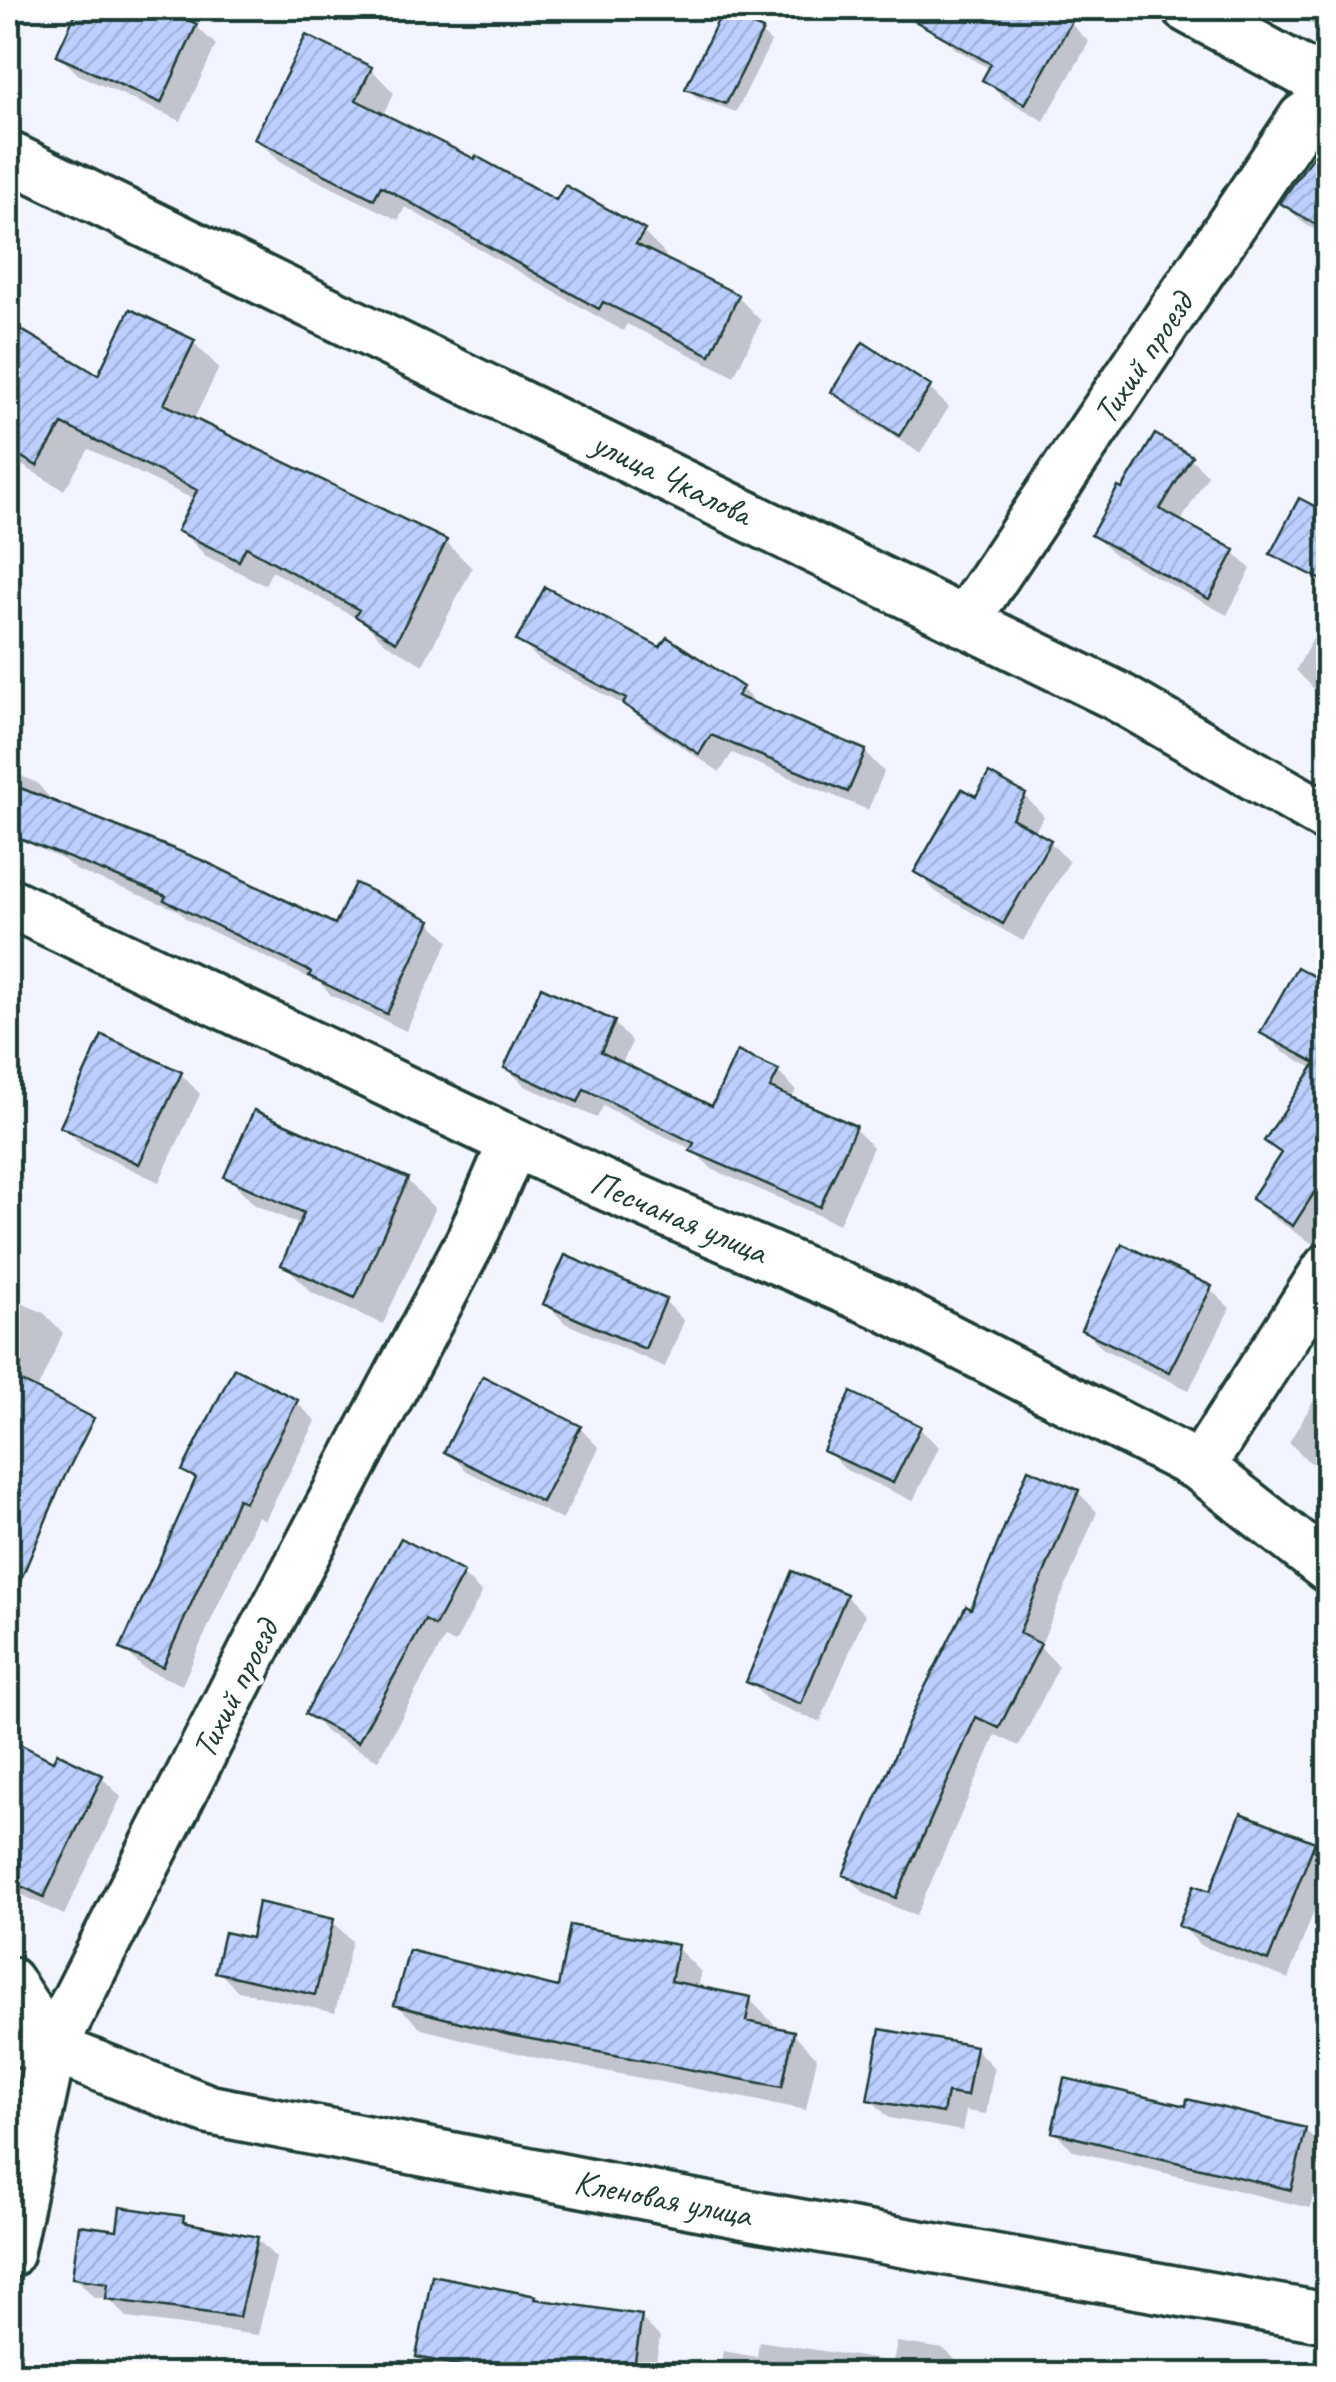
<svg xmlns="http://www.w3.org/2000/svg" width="1336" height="2382" font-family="Caveat,sans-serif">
<defs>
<pattern id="building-hatch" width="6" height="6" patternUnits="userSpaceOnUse" patternTransform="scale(2.5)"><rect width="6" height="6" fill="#bccfff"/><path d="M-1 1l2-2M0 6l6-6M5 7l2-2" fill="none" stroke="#a1b3db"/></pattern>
</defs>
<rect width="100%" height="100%" fill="#f2f5ff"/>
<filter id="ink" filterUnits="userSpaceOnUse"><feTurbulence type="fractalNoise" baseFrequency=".01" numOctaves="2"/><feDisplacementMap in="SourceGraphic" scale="20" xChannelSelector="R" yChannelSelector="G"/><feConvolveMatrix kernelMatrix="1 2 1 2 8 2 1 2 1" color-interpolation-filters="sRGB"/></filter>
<g filter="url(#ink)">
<path fill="#0003" d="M81,8H156L196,26L216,45L181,121L79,75L59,56Z
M916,8H1042L1070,23L1089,42L1044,121L1004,98L985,79L990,69L956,49L937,31L942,22Z
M1282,8H1328V33Z
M761,33L771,42L736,112L697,98L688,88Z
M371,69L394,93L383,116L557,203L643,232L666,255L663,260L738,297L761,321L734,376L627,324L623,331L405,207L398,220L280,162L257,139Z
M1313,156L1328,165V238L1302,222L1283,203Z
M8,325L99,378L193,342L219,368L193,421L446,542L472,568L423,665L384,642L365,623L272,571L265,585L206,556L180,530L195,500L89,449L64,490L8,457Z
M929,388L949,407L920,453L854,411L834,392Z
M1190,458L1208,475L1180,523L1233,552L1251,569L1227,615L1112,553L1094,535L1123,492Z
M1328,610V697L1315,690L1296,670Z
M520,641L742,689L761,708L865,752L884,772L868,810L732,753L720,772L646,723L631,709L539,660Z
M8,770L37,783L56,805L336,927L430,922L449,941L406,1031L331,995L320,983L186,919L178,910L75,870L64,860L8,834Z
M1025,796L1044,816L1034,833L1050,842L1069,862L1023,941L936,892L917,872L977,799Z
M1298,970L1328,987V1220L1313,1244L1274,1218L1254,1198L1282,1156L1267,1141L1315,1069L1283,1052L1264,1032Z
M614,1023L632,1042L621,1065L713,1109L778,1072L796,1090L791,1100L854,1128L873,1147L839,1224L712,1169L693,1150L603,1106L597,1118L525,1086L507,1068Z
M181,1074L200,1094L159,1182L82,1146L63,1126Z
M227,1176L407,1180L435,1209L383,1324L312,1293L284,1264L301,1225L255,1205Z
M1210,1289L1230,1308L1189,1390L1103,1349L1084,1329Z
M8,1297L44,1313L63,1333L26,1414L8,1405Z
M665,1301L684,1321L665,1367L565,1323L546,1303Z
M1328,1377V1473L1307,1460L1289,1442Z
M296,1402L316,1421L265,1520L258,1516L182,1685L143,1668L123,1648L197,1482L185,1470Z
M580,1428L599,1448L562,1520L467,1471L447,1452Z
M919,1428L939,1447L913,1501L846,1470L826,1450Z
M1078,1492L1097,1512L1040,1647L1059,1666L1019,1746L996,1735L916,1916L865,1894L846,1874L972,1612Z
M462,1574L482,1593L455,1643L445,1638L378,1760L327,1733L308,1713Z
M846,1596L865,1615L820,1722L768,1701L749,1681Z
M38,1756L54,1765L101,1777L121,1797L64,1915L8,1888V1818Z
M1313,1844L1328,1859V1874L1288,1979L1200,1945L1181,1925L1212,1894Z
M332,1921L352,1941L335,2013L238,1991L218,1971L253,1941Z
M677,1948L701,1972L698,1989L749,1999L774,2024L773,2029L793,2033L817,2058L806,2110L537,2058L422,2029L397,2005L560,1990Z
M975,2048L994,2068L986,2114L966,2111L962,2131L889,2118L870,2099Z
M1187,2108L1305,2130L1325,2150L1310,2208L1074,2151L1054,2131Z
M182,2218L191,2226L257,2239L276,2258L258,2335L128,2318L109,2299L94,2297L75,2277L119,2233Z
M535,2298L539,2302L641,2318L660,2337L654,2374H437L418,2356Z
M759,2341L893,2362L897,2342L944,2349L964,2368L963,2374H719L723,2351L757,2357Z"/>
<path fill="url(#building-hatch)" stroke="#1f3d34" stroke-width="2.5" d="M78,8H162L197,24L161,103L56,56Z
M892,8H1047L1072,21L1025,104L982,80L991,64Z
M722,12L763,30L726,104L685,89Z
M306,35L372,67L356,100L475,159L476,156L556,200L565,185L645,230L636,244L739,295L710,355L603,302L599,309L381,186L374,199L254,139Z
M1328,134V232L1280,203Z
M130,309L195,340L164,404L447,540L396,642L355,616L359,610L246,547L239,561L177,531L197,490L62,424L37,466L8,449V322L98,375Z
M863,342L931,386L899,436L831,392Z
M1155,434L1192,456L1160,509L1235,550L1209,599L1091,535L1118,487L1122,489Z
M1299,498L1328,513V583L1270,554Z
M545,587L660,647L667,637L743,687L737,696L866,750L848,792L711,735L699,754L623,704L626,699L516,641Z
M989,773L1026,794L1012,818L1051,840L1003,924L914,872L962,789L976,796Z
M8,783L204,861L335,924L355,883L431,920L387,1014L309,976L311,972L164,900L166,896L8,834Z
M1297,967L1328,984V1171L1293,1226L1251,1199L1281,1153L1264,1141L1316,1063L1260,1033Z
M541,987L615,1021L601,1052L712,1106L737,1051L779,1070L770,1088L856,1126L820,1207L690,1151L694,1143L584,1089L578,1102L504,1068Z
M102,1035L182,1072L139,1164L60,1127Z
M254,1110L408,1178L355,1298L281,1265L304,1213L224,1177Z
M1122,1244L1212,1286L1169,1372L1081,1330Z
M565,1255L666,1299L645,1349L543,1304Z
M234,1368L298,1400L245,1502L238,1499L163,1667L120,1649L196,1478L182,1471Z
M8,1375L94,1418L62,1482L8,1610Z
M483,1376L581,1426L542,1502L444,1452Z
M851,1392L921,1426L893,1483L823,1451Z
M1028,1469L1079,1490L1019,1633L1041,1644L999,1728L976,1717L896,1898L843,1875L918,1701L966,1606L971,1609Z
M401,1538L464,1572L435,1626L425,1620L358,1742L305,1714Z
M792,1571L847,1594L801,1704L746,1682Z
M8,1738L53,1761L57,1753L103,1775L44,1897L8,1880Z
M1241,1813L1315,1842L1268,1961L1178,1926L1194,1885L1210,1891Z
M258,1902L334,1919L315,1995L215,1972L224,1932L251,1938Z
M570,1925L678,1945L671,1981L751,1997L746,2021L794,2031L782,2087L510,2035L394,2005L409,1950L558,1987Z
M880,2029L976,2046L967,2096L947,2093L943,2113L867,2100Z
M1064,2078L1186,2106L1187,2099L1306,2128L1291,2190L1052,2132Z
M120,2207L184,2216L183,2222L258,2237L239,2317L106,2299L108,2283L72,2278L79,2225L117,2230Z
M432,2275L536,2296L535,2299L642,2315L633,2374H503L416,2357Z"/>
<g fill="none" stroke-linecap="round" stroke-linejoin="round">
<defs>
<path id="minor" d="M1187,8L1328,85
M8,156L1115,695L1328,818
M964,622L1303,118L1328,101
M8,902L602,1184L885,1306L1200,1467L1328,1568
M1200,1467L1328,1268
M8,1981L52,2048
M8,2040L52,2048L210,2110L749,2215L1328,2318
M8,2254L52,2048L262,1635L471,1240L513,1143"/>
</defs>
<use href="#minor" stroke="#1f3d34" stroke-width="55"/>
<use href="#minor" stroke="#fff" stroke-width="48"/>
</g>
</g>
<g text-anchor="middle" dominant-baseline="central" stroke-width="9" stroke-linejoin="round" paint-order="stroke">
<g font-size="35" fill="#1f3d34" stroke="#fff">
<text transform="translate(1143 358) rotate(-56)">Тихий проезд</text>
<text transform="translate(672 478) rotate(26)">улица Чкалова</text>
<text transform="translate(679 1217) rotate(23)">Песчаная улица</text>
<text transform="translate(235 1689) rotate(-63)">Тихий проезд</text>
<text transform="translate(663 2198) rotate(11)">Кленовая улица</text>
</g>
</g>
<rect width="1336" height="2382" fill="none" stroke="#fff" stroke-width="40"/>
<rect x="20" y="20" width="1296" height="2342" fill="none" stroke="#1f3d34" stroke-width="4" filter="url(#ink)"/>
</svg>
